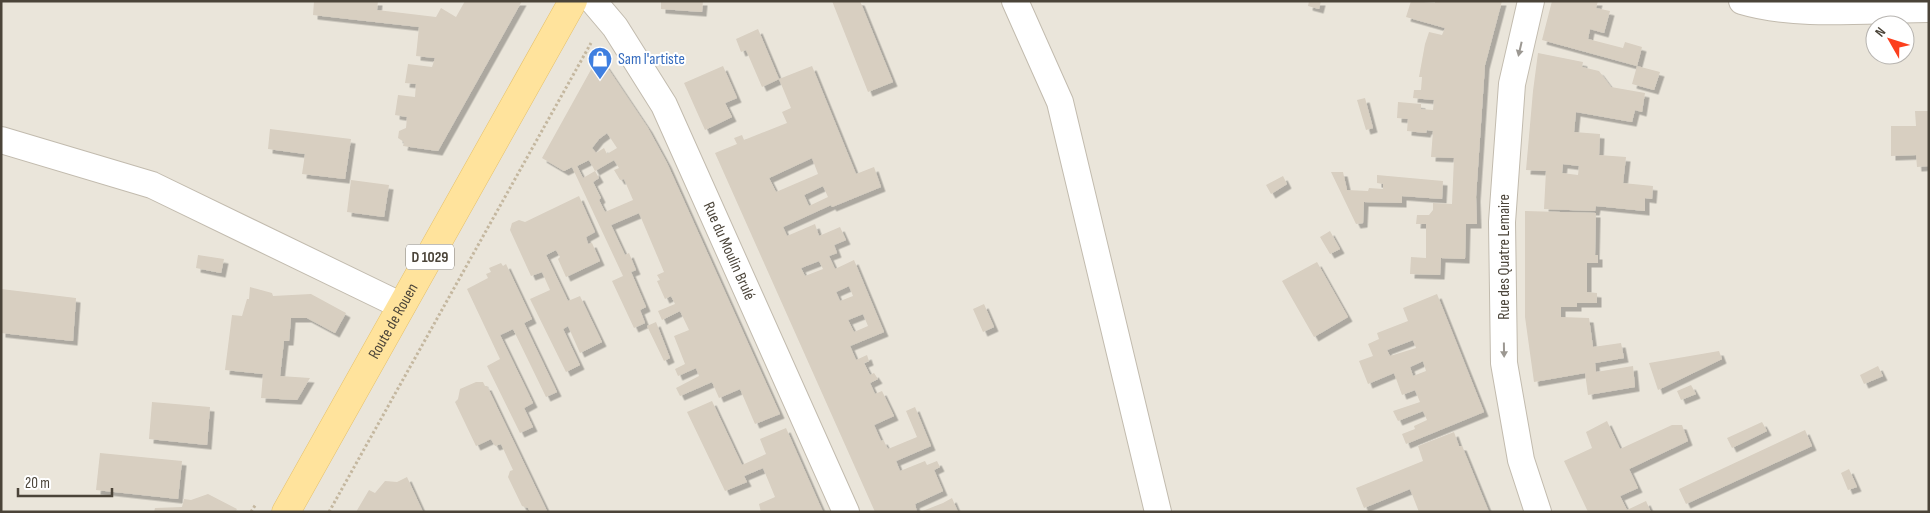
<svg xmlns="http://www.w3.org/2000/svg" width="1930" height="513" font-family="'Sofia Sans Condensed',sans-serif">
<defs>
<filter id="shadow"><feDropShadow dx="4.5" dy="4.5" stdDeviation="0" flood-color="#0004"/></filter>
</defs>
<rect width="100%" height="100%" fill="#f6f3ec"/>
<path fill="#eae5da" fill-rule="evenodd" d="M1,1H1929V512H1ZM1875,25H1905V55H1875Z"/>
<path fill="#d8cfc1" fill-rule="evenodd" filter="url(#shadow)" d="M314,1H378L377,10L436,17L441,8L456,17L465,1H522L438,151L403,146L404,142L398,138L399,131L406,128L407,117L395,115L398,95L415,97L416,84L405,83L408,64L432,67L435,58L416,56L419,27L313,15Z
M661,1H703L702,12L661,9Z
M832,1H860L893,82L868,92Z
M1309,1H1321L1319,9L1308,6Z
M1411,1L1435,3V1H1502L1485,65L1476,197L1477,224H1466L1465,259L1441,258L1440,275L1410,274L1411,257L1426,258V224H1416L1417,215H1429L1433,210V203L1452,204L1454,158L1431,157L1433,131L1427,130L1426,133L1407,131L1408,119L1397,118L1398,102L1421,104V109L1433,110L1434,100L1413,98L1414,90H1421L1422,77H1419L1425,44L1429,32L1442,35L1445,28L1406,17Z
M1552,1H1598L1596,8L1610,11L1604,33L1590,29L1588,39L1623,48L1625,42L1642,47L1637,66L1660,72L1654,90L1632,84L1637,66L1542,40Z
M758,29L779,79L762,87L746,50L741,52L736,39Z
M1538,53L1583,62L1582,67L1599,71L1611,87L1645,93L1642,112L1635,110L1632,122L1576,112L1574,132L1600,134L1599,155L1626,157L1623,183L1653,186L1652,199L1645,198V211L1596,206L1595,211L1544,209L1546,171L1526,170L1533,91ZM1563,164L1579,166L1578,175L1562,173Z
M605,64L648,128L667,163L780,414L755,424L740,389L719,398L712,382L680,396L676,388L699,376L696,368L678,376L675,369L685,364L674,336L689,330L680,311L662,320L658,311L675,304L671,296L665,299L657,281L660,280L657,275L664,272L639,213L611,225L625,255L629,253L636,270L631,272L646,307L640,310L645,323L634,328L612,281L623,276L572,167L564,171L542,158L593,66ZM607,133L617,148L607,154L604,148L596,153L592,148L599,139ZM589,160L595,171L614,160L619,168L614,170L620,180L624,179L633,200L605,212L599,200L601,198L593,182L599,178L595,171L583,178L577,166Z
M723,66L737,98L725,103L732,117L705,130L684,83Z
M812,66L856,174L874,167L881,187L832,207L831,205L783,227L787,236L815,224L819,236L840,227L846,240L834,245L837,253L829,256L835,269L854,260L884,332L850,346L856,360L867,355L869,361L864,363L870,375L874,373L878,379L870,383L875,394L882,391L894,416L874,425L881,441L883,440L888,449L917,437L906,411L915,407L931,446L896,461L900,471L925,461L927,465L937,461L940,467L934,470L943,491L915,504L917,512H875L715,153L737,144L734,138L742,135L744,140L787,123L782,112L791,108L779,79ZM812,158L818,174L776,192L769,178ZM823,186L828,197L809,206L804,195ZM819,261L823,269L805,276L801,268ZM849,286L853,296L840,301L836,292ZM863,314L868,326L854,332L848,320Z
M1365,98L1373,128L1366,130L1357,100Z
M1915,111H1929V166L1917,167L1916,155L1891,156V126H1916Z
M270,129L351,139L345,179L302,174L305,154L268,149Z
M1331,172H1343L1347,190L1368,191L1369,188L1383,189V184L1377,183V175L1443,181L1442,199L1402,196V203L1364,202L1363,223L1356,224Z
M1283,176L1287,184L1271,194L1266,185Z
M351,180L389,185L384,217L347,212Z
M579,196L595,232L586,237L588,244L592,243L600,261L566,277L558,259L560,257L556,250L546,255L568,301L580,296L602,342L580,353L568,326L563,329L580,365L566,372L530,299L550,290L542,272L531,276L510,230L512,223L519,220L525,222Z
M1525,211L1596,213L1595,255H1598V263H1587V292L1597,293V303H1577V307H1561V317L1589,318L1593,347L1621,343L1624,358L1595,363L1596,372L1633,366L1635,387L1588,395L1585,373L1534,382L1525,317Z
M1330,231L1340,249L1330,254L1320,237Z
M198,255L224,259L221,273L196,268Z
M1317,262L1348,317L1314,337L1282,281Z
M501,263L503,266L506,264L532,319L524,323L557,392L546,397L513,329L500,335L533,403L524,408L533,427L520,433L487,366L500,359L467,289L488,278L486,274L491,272L489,268Z
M250,287L272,293L273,296L311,294L346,313L335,333L307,318H291L289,341H284L280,376L310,378L297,400L261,398L263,374L225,370L232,315L242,316L247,299H249Z
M1,289L76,298L73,341L1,333Z
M1437,294L1484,412L1406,444L1402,434L1415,429L1414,426L1427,420L1423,411L1398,421L1393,411L1420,402L1415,390L1402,395L1394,373L1368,384L1359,361L1373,356L1368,344L1379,339L1377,333L1408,321L1403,308ZM1413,340L1416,348L1390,356L1387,350ZM1423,361L1426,371L1413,376L1410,367Z
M984,304L994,327L983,332L973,309Z
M656,322L670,358L664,361L647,326Z
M1719,351L1722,359L1658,390L1649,363Z
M1878,366L1883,376L1864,384L1860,375Z
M476,382H483L485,386H487L547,511L530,512L528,508L522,506L508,477L510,471L513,470L501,444L495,446L491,439L476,446L455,402L458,399L460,389Z
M1691,385L1696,394L1681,400L1677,391Z
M712,401L742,465L766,454L760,439L786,428L823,512H761L759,504L775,497L763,468L744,476L747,482L725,491L687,412Z
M152,402L210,407L207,445L149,439Z
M1607,421L1620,449L1672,425H1682L1688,441L1629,469L1638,488L1620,496L1627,510L1646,501L1651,512H1588L1564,461L1592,448L1586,432Z
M1762,422L1767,431L1732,448L1727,438Z
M1805,430L1812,446L1686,504L1679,489Z
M1454,432L1459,446H1462L1489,512H1419L1410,489L1364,508L1356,488L1423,461L1418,446Z
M100,453L182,461L178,499L96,490Z
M1849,469L1857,487L1848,490L1841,473Z
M407,477L423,512H356L369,490L375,493L385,481L397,482Z
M208,494L237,509L235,512H154L155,508L182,507L184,499L191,500Z
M952,498L958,512H920L943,503Z"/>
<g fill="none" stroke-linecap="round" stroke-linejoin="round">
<defs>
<g id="minor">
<path id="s1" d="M593,1L615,27L664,105L846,512"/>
<path d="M1015,1L1060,102L1158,512"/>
<path d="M1531,1L1512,84L1502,222L1504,363L1521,460L1538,512"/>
<path d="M1742,1C1799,18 1869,9 1929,9"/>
<path d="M1,140L152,185L402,306"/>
</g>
<g id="primary">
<path id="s2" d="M286,512L573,1"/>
</g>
</defs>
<use href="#minor" stroke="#c2bbae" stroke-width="28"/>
<use href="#primary" stroke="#e6c16a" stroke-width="29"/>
<path stroke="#c4b79f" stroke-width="3" stroke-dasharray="2.5 2.5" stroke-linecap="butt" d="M251,512L256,504
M329,512L591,43"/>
<use href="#minor" stroke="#fff" stroke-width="26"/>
<use href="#primary" stroke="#ffe39c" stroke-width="28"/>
</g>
<defs><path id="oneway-solid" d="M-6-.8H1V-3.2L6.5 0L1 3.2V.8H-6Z" transform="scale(1.25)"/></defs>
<g fill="#9c9892">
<use href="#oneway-solid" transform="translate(1520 49) rotate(103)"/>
<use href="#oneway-solid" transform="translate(1504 350) rotate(89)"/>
</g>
<defs>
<symbol id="shop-pin" viewBox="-11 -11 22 30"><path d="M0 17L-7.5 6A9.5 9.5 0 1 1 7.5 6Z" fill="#3f7fe0" stroke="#fff"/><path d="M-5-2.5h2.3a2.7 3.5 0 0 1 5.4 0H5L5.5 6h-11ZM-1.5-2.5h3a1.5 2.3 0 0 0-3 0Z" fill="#fff"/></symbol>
</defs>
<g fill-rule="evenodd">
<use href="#shop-pin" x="586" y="45" width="28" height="38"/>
</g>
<g text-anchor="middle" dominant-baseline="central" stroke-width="4" stroke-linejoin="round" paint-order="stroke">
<rect fill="#fff" stroke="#817c74" stroke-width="1" x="406" y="244.5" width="48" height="25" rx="4"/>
<g font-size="15" font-weight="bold" fill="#4b4439">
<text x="430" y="257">D 1029</text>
</g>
<g font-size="16" fill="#366cbe" stroke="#fff" text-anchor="start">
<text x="618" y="59">Sam l'artiste</text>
</g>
<g font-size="16" fill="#4b4439" stroke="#fff">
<text stroke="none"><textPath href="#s1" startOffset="286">Rue du Moulin Brulé</textPath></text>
<text transform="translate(1504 257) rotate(-90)">Rue des Quatre Lemaire</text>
<text stroke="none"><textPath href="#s2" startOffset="219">Route de Rouen</textPath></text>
</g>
</g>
<rect width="1930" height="513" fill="none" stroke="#4b4439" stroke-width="5"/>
<g transform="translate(1890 40) rotate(309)"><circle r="24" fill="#ffffff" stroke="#b7b4b0"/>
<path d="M0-4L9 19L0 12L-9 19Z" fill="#fc3f1d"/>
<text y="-8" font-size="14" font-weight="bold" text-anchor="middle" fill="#4b4439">N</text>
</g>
<path d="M18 488v8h94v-8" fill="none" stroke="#4b4439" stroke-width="2.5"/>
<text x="25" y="488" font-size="15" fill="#4b4439" stroke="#ffffff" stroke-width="4" paint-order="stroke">20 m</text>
</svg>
